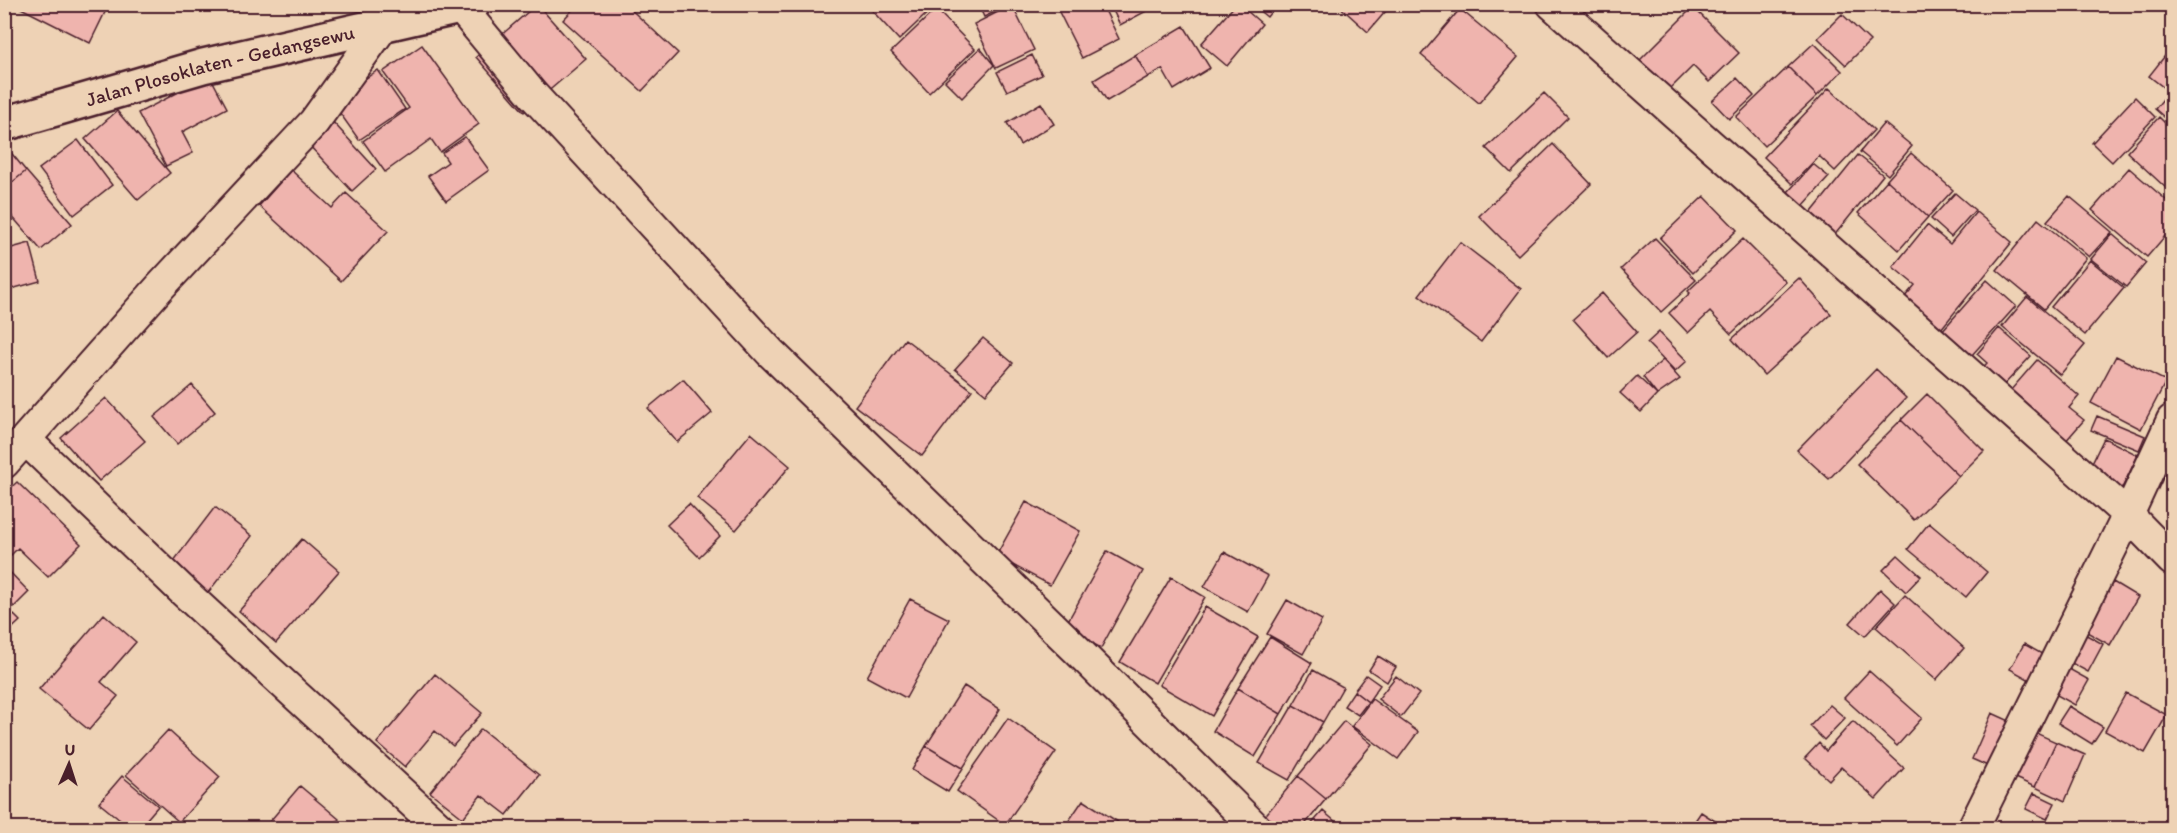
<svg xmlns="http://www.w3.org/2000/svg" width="2177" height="833" font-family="Itim,sans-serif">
<rect width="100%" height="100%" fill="#eed2b5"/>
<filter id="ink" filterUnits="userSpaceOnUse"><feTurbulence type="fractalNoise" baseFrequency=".0167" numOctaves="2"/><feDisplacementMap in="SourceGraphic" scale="12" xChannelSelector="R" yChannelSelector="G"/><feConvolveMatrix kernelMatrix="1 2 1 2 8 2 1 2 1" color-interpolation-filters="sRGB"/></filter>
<g filter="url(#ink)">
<path fill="#efb4ae" stroke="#4a1f2b" stroke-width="1.5" d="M13,4H109L90,43Z
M537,4L586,59L524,112L476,57Z
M578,4H625L678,53L642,91L563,20Z
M866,4H937L899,40Z
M978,4H1009V5L984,17Z
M1055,4H1102L1119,39L1082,58Z
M1110,4H1155L1156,6L1120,25Z
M1236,4H1239L1262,24L1227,66L1201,44Z
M1251,4H1277L1267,17Z
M1337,4H1392L1368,32Z
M1012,5L1034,50L996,68L974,24Z
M1693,7L1739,53L1709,82L1693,66L1661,98L1632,68Z
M936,9L975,49L929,93L891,52Z
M1460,9L1518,57L1479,103L1421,55Z
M1842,14L1870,41L1846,65L1818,38Z
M1184,26L1210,68L1174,90L1162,69L1148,77L1135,55Z
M1814,43L1842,71L1817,96L1788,67Z
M422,45L479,124L440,152L431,139L385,172L363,141L409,108L383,72Z
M2172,47V94L2149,76Z
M980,48L994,65L962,98L945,81Z
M1032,55L1042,75L1007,91L997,72Z
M1135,55L1148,77L1107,101L1094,80Z
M1788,67L1817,96L1764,146L1736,117Z
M378,70L405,109L359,140L332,102Z
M210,76L227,108L182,132L193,153L166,166L138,113Z
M1737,78L1754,96L1729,119L1712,101Z
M1829,88L1874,130L1835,171L1819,156L1792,184L1764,157Z
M1544,93L1568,117L1511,173L1486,148Z
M2167,94L2172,99V124L2155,109Z
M2135,97L2155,117L2112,162L2092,143Z
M1041,103L1054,124L1020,145L1007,123Z
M117,111L170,173L138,200L85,139Z
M2159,117L2172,130V182L2166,188L2127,152Z
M332,121L376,169L352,191L307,143Z
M1884,123L1912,146L1888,175L1860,152Z
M465,137L489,170L446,201L428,176L448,162L442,153Z
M78,140L112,185L74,215L39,169Z
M1553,144L1591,184L1518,255L1479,216Z
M8,149L26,171L4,189V152Z
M1911,153L1953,190L1928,217L1887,180Z
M1858,155L1883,175L1833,237L1808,217Z
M1813,164L1829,177L1803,206L1788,192Z
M2129,168L2172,205V228L2147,257L2092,210Z
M291,170L332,208L346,193L388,231L341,281L259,206Z
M26,171L72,224L41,250L4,207V189Z
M1887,180L1928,217L1899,250L1858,213Z
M1955,193L1975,210L1951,237L1931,219Z
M1704,196L1737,230L1693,273L1660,238Z
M2069,196L2112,232L2089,257L2047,221Z
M1976,212L2012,242L1941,329L1903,299L1915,285L1893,267L1927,225L1950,244Z
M2038,219L2086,258L2044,309L1997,270Z
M2112,234L2146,263L2126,287L2091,259Z
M1655,238L1696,280L1661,312L1621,269Z
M1743,239L1786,282L1731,334L1710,312L1688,333L1669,313L1690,293L1688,291Z
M1460,242L1521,289L1481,342L1419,295Z
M30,243L40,281L4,291V250Z
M2090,260L2124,288L2085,335L2051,307Z
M1799,278L1831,314L1764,375L1732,339Z
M1987,280L2016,306L1971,356L1942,331Z
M1602,293L1637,332L1608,358L1573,319Z
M2027,297L2085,345L2060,375L2002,327Z
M1999,328L2031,356L1989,401L1968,383L1987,363L1977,354Z
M1659,332L1687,361L1675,372L1647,343Z
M983,338L1013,363L986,394L955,369Z
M905,339L972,390L922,456L855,406Z
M2116,356L2166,381L2141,429L2091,403Z
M1663,360L1680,379L1657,395L1643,377Z
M2037,360L2079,396L2069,408L2084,420L2064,443L2003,399Z
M1876,369L1906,398L1829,479L1797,450Z
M1637,376L1657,395L1641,412L1620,393Z
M683,379L712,413L677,442L648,408Z
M192,385L215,412L177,444L154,417Z
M1927,394L1984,451L1959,476L1901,420Z
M106,398L145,441L99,481L61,438Z
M2097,416L2145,436L2139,450L2091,430Z
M1901,420L1959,476L1914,520L1857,464Z
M751,433L790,466L736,530L697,498Z
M2104,438L2138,455L2121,490L2087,473Z
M17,482L81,544L48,577L18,548L4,562V494Z
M1026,502L1080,531L1050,585L996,556Z
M689,504L720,536L699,557L667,525Z
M215,507L252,536L207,594L170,566Z
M1929,523L1987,572L1966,597L1908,549Z
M302,539L339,571L276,643L239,611Z
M1107,551L1143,571L1101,648L1064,628Z
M1224,552L1268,576L1248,612L1204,587Z
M1898,555L1921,576L1906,592L1883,570Z
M6,568L29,592L14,607L4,597V569Z
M1171,577L1205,597L1155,683L1120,662Z
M2113,582L2138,597L2110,645L2085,631Z
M1880,589L1895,603L1865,636L1850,623Z
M1905,595L1964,648L1936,680L1876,627Z
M910,599L949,619L906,698L867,677Z
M1287,600L1322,620L1303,654L1267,634Z
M4,605L20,621L6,634L4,633Z
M1205,607L1258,637L1212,716L1159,685Z
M104,614L136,642L101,682L118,696L89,730L39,689Z
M2081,632L2103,644L2088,672L2066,660Z
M1270,637L1312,663L1281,714L1238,688Z
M2024,644L2089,680L2075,705L2010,669Z
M1378,656L1396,667L1387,682L1369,670Z
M1313,670L1343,687L1323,722L1293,705Z
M1869,671L1922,718L1897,746L1844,698Z
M435,674L482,713L453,746L435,731L405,767L377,743Z
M1366,675L1380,685L1368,702L1354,691Z
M1396,676L1419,694L1401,717L1378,699Z
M964,686L1000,709L963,768L926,746Z
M1238,688L1281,714L1255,757L1213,731Z
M1354,691L1368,702L1358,715L1344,706Z
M2126,693L2167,715L2145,753L2105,731Z
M1372,699L1418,732L1398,759L1352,726Z
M1293,705L1323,722L1289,780L1259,763Z
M1830,705L1845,718L1824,740L1810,726Z
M2069,706L2103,727L2092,744L2058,723Z
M1992,713L2056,742L2035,787L1972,759Z
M1008,718L1056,752L1005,825L957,791Z
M1344,721L1372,744L1326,799L1298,776Z
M1853,721L1904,768L1876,799L1841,767L1829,780L1805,758L1819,743L1826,751Z
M481,729L539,775L507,815L481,795L463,818L430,792Z
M168,730L220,777L179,822L126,775Z
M2056,742L2085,755L2065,801L2035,787Z
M926,746L963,768L948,792L912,770Z
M122,776L158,806L139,828H130L99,803Z
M1298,776L1326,799L1302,828H1276L1263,818Z
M300,786L339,819L331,828H264Z
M2034,793L2055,803L2047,819L2026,809Z
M1083,800L1118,822L1114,828H1064Z
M1323,811L1343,828H1308Z
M1701,812L1726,828H1690Z"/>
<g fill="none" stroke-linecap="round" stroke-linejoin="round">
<defs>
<path id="street" d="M450,4L461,8L533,95L770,352L1077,650L1256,828
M1552,4L2128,515L2172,560
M26,440L184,592L440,828
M4,463L161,286L314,122L384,25
M1973,828L2128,515L2172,420"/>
<g id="secondary">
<path id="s1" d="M4,124L203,66L473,4"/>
</g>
</defs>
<use href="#street" stroke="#4a1f2b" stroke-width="34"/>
<use href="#secondary" stroke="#4a1f2b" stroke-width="38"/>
<use href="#street" stroke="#eed2b5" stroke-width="30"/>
<use href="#secondary" stroke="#eed2b5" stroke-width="33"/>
</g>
</g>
<g text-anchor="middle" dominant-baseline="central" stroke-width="4.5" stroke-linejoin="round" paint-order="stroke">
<g font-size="20" fill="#4a1f2b" stroke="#eed2b5">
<text stroke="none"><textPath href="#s1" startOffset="224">Jalan Plosoklaten - Gedangsewu</textPath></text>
</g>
</g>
<rect width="2177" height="833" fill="none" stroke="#eed2b5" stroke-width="24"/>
<rect x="12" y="12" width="2153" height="809" fill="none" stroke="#4a1f2b" stroke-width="2" filter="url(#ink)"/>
<g transform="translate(69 764) rotate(3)" stroke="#eed2b5" stroke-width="4.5" paint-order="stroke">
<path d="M0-4.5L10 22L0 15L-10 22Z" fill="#4a1f2b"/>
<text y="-9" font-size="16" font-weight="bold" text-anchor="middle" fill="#4a1f2b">U</text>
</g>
</svg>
